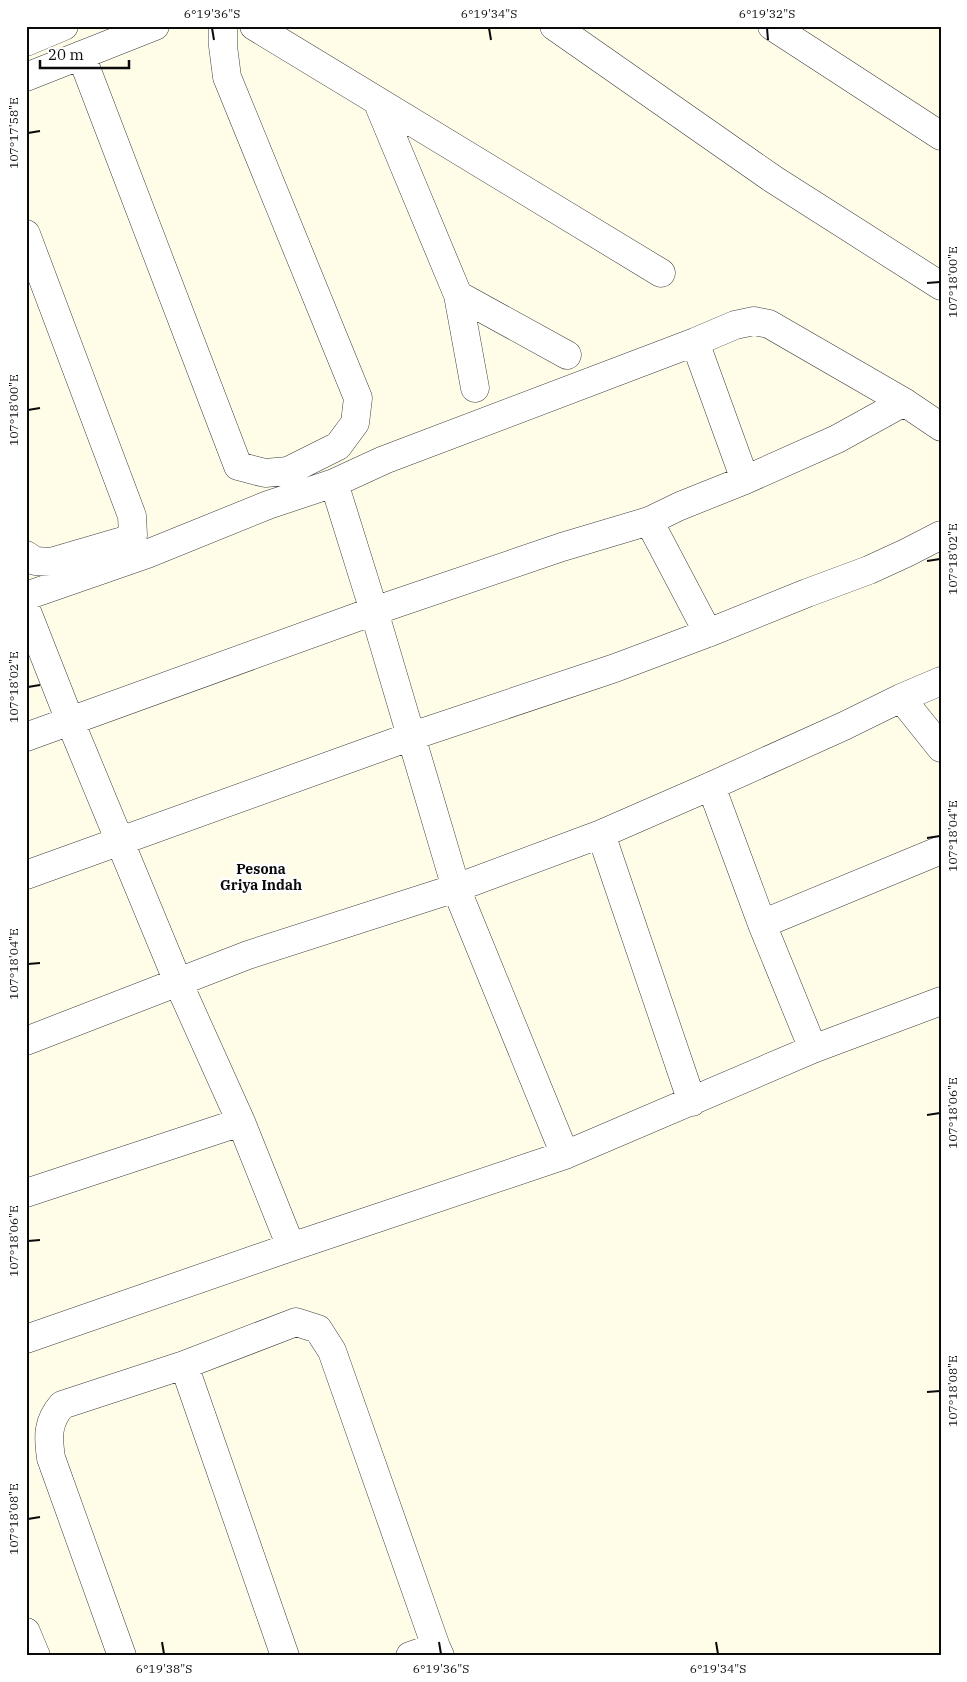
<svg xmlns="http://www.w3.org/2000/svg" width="967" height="1682" font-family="'IBM Plex Serif',serif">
<rect width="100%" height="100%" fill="#fffde8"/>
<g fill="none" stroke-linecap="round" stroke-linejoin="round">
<defs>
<path id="minor" d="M254,26L661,273
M554,26L773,179L941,286
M772,26L941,136
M26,42L64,26
M81,55L238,466L265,473L288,471L338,446L355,423L358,398L227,77L223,46V26
M26,77L155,26
M378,103L458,295L475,388
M26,234L132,516L133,535L123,541L51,562L35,561L26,555
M458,295L567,355
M745,480L837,439L904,402
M334,483L374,611L456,888L565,1155
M649,521L708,633
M26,596L147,554L268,505L334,483L384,460L695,342L735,325L754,321L769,324L904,402L941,427
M26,609L70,721L178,982L241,1122L291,1247
M901,698L941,748
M26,737L374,611L562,547L649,521L680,506L745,480L695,342
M711,786L762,924L813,1049
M601,834L692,1102
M26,875L412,736L615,668L708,633L807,593L869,570L906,553L941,535
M762,924L941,850
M26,1041L248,955L456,888L601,834L711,786L844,726L901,698L941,681
M26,1193L241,1122
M26,1339L291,1247L565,1155L813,1049L941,1001
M184,1365L285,1656
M26,1632L36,1656
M122,1656L51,1458C48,1437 47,1422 62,1405L184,1365L296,1322L318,1329L332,1351L436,1647
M410,1656L436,1647L440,1656"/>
</defs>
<use href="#minor" stroke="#3d3d3d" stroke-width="29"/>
<use href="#minor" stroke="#fff" stroke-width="28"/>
</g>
<path fill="none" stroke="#0a0a0a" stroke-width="2" d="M212,28L214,40M489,28L491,40M767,28L768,40M28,133L40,131M927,283L940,282M28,410L40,408M927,561L940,559M28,687L40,685M927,838L940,836M28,964L40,963M927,1115L940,1113M28,1241L40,1240M927,1392L940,1391M28,1519L40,1517M162,1642L164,1654M439,1642L441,1654M716,1642L718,1654"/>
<g text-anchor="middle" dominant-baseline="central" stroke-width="5" stroke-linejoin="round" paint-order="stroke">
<g font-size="14" font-weight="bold" fill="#0a0a0a" stroke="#fff">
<text x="261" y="869">Pesona<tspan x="261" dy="16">Griya Indah</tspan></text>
</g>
</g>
<rect width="967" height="1682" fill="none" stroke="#ffffff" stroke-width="55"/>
<path d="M40 60v8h89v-8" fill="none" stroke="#0a0a0a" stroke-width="2.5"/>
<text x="48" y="60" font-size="15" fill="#0a0a0a" stroke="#ffffff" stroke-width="4" paint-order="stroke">20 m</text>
<rect x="28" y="28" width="912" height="1626" fill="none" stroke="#0a0a0a" stroke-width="2"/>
<g font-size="12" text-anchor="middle" fill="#0a0a0a">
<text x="212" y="18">6°19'36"S</text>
<text x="489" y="18">6°19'34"S</text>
<text x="767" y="18">6°19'32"S</text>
<text transform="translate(14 133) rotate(-90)" y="4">107°17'58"E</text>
<text transform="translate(953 282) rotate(-90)" y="4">107°18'00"E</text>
<text transform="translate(14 410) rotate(-90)" y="4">107°18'00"E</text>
<text transform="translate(953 559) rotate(-90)" y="4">107°18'02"E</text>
<text transform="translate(14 687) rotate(-90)" y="4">107°18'02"E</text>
<text transform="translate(953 836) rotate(-90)" y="4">107°18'04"E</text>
<text transform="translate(14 964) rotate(-90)" y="4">107°18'04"E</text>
<text transform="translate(953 1113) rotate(-90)" y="4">107°18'06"E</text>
<text transform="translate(14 1241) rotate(-90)" y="4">107°18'06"E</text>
<text transform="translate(953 1391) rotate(-90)" y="4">107°18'08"E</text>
<text transform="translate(14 1519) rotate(-90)" y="4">107°18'08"E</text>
<text x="164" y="1673">6°19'38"S</text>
<text x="441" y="1673">6°19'36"S</text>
<text x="718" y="1673">6°19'34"S</text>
</g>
</svg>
